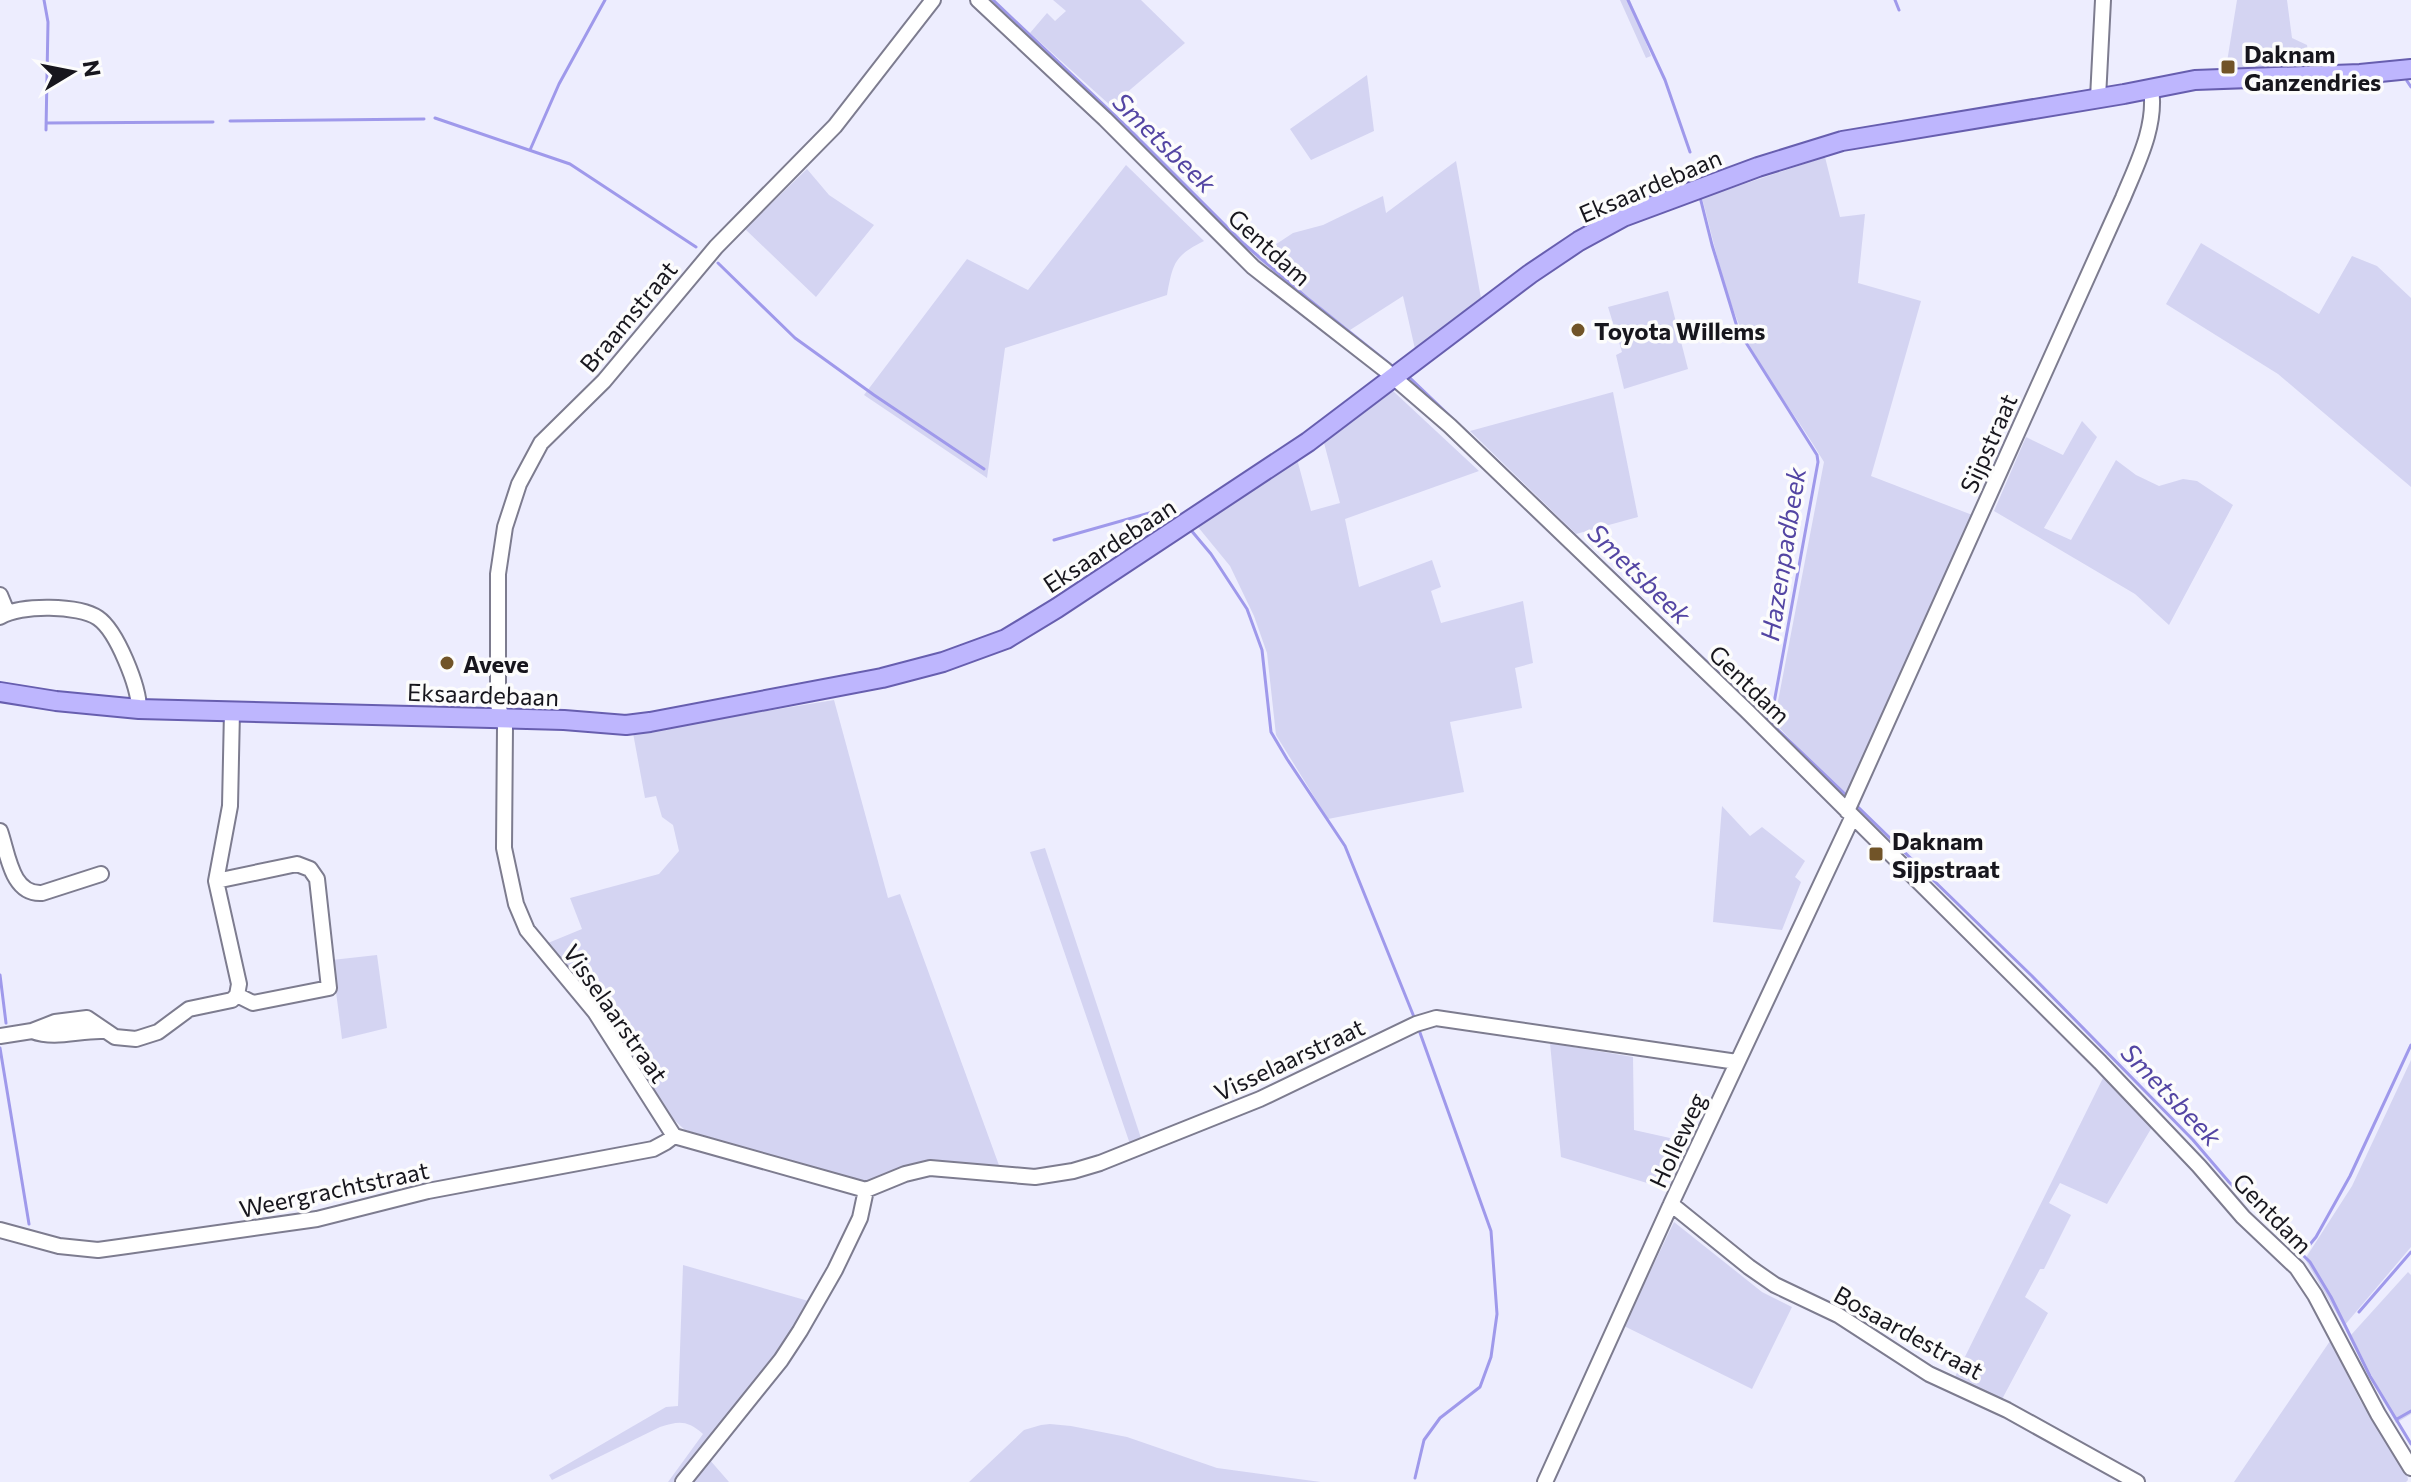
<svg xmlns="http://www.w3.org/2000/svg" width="2411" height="1482" font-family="Commissioner,sans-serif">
<rect width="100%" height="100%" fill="#ededfe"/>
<path fill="#d4d4f2" d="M1053,0H1141L1185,43L1111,106L1030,33L1047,13L1055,21L1066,11Z
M1620,0H1630L1651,56L1646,58Z
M2237,0H2287L2292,38L2307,45L2310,66L2226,68Z
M1367,75L1374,131L1311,160L1290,129Z
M1825,157L1840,217L1865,214L1858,283L1921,301L1871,476L1975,516L1844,797L1774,722L1824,462C1800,421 1769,382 1747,341C1726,302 1714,242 1702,198Z
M1456,161L1481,298L1415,349L1403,296L1350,330L1255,258L1293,233L1323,225L1383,196L1386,213Z
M1126,165L1204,241C1174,256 1173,263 1167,295L1005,348L987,478L864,395L967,259L1028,290Z
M807,169L829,195L874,225L816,297L745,229Z
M2201,243L2319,314L2352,256L2377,266L2411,298V487L2278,374L2166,304Z
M1668,291L1688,369L1624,389L1616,355L1622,352L1608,307Z
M1393,391L1479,471L1345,519L1359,587L1432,560L1441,587L1431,591L1441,623L1523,601L1533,663L1515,668L1522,708L1450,722L1464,792L1328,819L1276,735L1267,653L1254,616L1230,566L1198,527L1297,459L1311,511L1340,503L1324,443Z
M1613,392L1638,517L1576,534L1470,431Z
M2082,421L2097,437L2044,528L2071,540L2116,460L2136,475L2159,486L2183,479L2197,481L2233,505L2169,625L2135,594L1994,511L2026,437L2063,455Z
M834,700L888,898L900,894L1000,1168L945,1163L871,1182H861L685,1130L670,1116L587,992L548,943L582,929L570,898L659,874L679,851L673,825L662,817L656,796L645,798L633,733Z
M1722,806L1750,836L1762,827L1805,861L1795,877L1801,882L1782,930L1713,922Z
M1045,848L1141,1138L1130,1144L1030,852Z
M377,955L387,1028L342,1039L332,960Z
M1550,1043L1633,1057L1634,1130L1670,1138L1657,1186L1561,1157Z
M2411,1060V1247L2344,1326L2305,1259L2352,1186Z
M2103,1078L2152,1127L2107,1204L2060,1183L2049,1203L2071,1215L2044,1269H2040L2025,1297L2048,1313L2000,1403L1952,1383Z
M1674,1222L1762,1292L1792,1307L1752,1389L1624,1326Z
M683,1265L812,1302L779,1353L679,1482H668L703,1434C687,1420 679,1421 660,1427L552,1480L549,1475L666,1407L678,1406Z
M2408,1272L2411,1275V1414L2396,1423L2351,1335Z
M2330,1341L2361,1402L2407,1473L2408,1480L2406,1482H2234Z
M1050,1424L1071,1426L1127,1437L1217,1468L1321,1482H969L1024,1430L1041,1425Z
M709,1459L729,1482H691Z"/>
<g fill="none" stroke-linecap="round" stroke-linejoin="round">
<path stroke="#9f99eb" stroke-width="3" d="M44,0L48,22L46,130
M993,0L1127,127L1244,244L1307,298L1391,365
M1628,0L1665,80L1690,152
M1895,0L1899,10
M2407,81L2411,87
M435,118L570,164L696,247
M230,121L424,119
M46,123L213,122
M530,150L559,84L605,0
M1700,197L1712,245L1738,330L1817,455L1818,462L1774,703
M718,263L795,338L874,395L984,469
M1410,378L1846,795
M1190,529L1211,554L1247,609L1262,650L1271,732L1287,759L1345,846L1414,1017
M1054,540L1174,506L1180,515
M1858,807L2032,976L2193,1140L2229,1182L2310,1262L2331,1297L2370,1376L2411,1444
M0,975L6,1023
M0,1048L29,1224
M2302,1254L2316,1237L2350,1176L2411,1045
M2359,1312L2411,1252
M2397,1419L2411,1411
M1415,1478L1424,1440L1440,1418L1480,1387L1491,1357L1497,1314L1491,1231L1419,1030"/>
<defs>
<path id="minor" d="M933,0L835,126L716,247L604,381L541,443L519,484L505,527L498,574V705L505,727L504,848L516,904L527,930L595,1012L674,1136L866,1190L905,1174L930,1168L1035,1177L1073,1171L1100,1163L1260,1099L1416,1024L1436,1018L1737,1062
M978,0L1105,119L1253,267L1384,369L1450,426L1747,711L2100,1062L2199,1166L2243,1217L2297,1268L2315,1295L2378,1414L2411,1468
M2098,98L2103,0
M0,595L7,612
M0,617C20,604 79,605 98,618C117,631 139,687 139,709
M1847,811L2123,198C2137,164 2157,126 2151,88
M0,831C8,853 11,895 42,893L101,874
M216,881L297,864L310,869L317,879L329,988L253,1003L237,995
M32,1031C56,1040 79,1030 103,1031
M0,1036L32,1031L55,1022L87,1018L115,1037L136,1039L158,1032L189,1009L232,1000L237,995L239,984L216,881L230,806L232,711
M1671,1204L1749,1267L1775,1285L1838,1315L1929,1374L2007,1410L2137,1482
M0,1230L59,1246L98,1250L127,1246L317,1219L428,1191L653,1149L666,1142L674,1136
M683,1482L781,1360L800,1331L835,1270L860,1218L866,1190
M1545,1482L1671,1204L1852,818"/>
<path id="major" d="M0,692L56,701L139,709L564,720L626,725L650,722L882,678L943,662L1006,639L1057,608L1308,442L1530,274L1579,241L1623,217L1758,167L1842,141L2124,94L2195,80L2360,74L2411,69"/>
</defs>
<use href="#minor" stroke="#7d7c8f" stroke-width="18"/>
<use href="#major" stroke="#675eaf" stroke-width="22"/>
<use href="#minor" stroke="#fff" stroke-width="14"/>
<use href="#major" stroke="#beb6fe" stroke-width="18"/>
</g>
<g fill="#715428" stroke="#fcfcfc" stroke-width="3">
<rect x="2220" y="59" width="16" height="16" rx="4"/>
<circle cx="1578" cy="330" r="8"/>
<circle cx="447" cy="663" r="8"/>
<rect x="1868" y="846" width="16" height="16" rx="4"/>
</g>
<g text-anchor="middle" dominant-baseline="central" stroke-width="7" stroke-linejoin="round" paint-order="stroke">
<g font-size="24" font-weight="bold" fill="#17161d" stroke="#fcfcfc" text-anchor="start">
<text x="2244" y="53">Daknam<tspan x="2244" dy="28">Ganzendries</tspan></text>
<text x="1594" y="330">Toyota Willems</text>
<text x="463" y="663">Aveve</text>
<text x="1892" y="840">Daknam<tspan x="1892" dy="28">Sijpstraat</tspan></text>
</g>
<g font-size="24" fill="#17161d" stroke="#fcfcfc">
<text transform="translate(1650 185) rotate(-23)">Eksaardebaan</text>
<text transform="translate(1270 247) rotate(42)">Gentdam</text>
<text transform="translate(628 316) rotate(-50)">Braamstraat</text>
<text transform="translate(1988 443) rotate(-66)">Sijpstraat</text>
<text transform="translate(1109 545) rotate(-33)">Eksaardebaan</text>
<text transform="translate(1750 684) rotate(44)">Gentdam</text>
<text transform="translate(483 694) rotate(2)">Eksaardebaan</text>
<text transform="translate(616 1013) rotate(55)">Visselaarstraat</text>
<text transform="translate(1289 1059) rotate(-25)">Visselaarstraat</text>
<text transform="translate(1677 1140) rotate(-65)">Holleweg</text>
<text transform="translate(334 1189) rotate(-12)">Weergrachtstraat</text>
<text transform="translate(2273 1213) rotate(46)">Gentdam</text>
<text transform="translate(1909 1332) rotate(29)">Bosaardestraat</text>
</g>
<g font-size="26" font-style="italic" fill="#5345a3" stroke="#fcfcfc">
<text transform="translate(1165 142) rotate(44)">Smetsbeek</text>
<text transform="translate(1782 554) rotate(-81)">Hazenpadbeek</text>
<text transform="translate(1640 573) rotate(44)">Smetsbeek</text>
<text transform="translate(2172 1094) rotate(46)">Smetsbeek</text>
</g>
</g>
<g transform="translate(72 72) rotate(80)" stroke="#fcfcfc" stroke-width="6" paint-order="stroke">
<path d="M0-6L14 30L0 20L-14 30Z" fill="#17161d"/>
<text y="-12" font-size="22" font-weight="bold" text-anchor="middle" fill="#17161d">N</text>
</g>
</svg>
